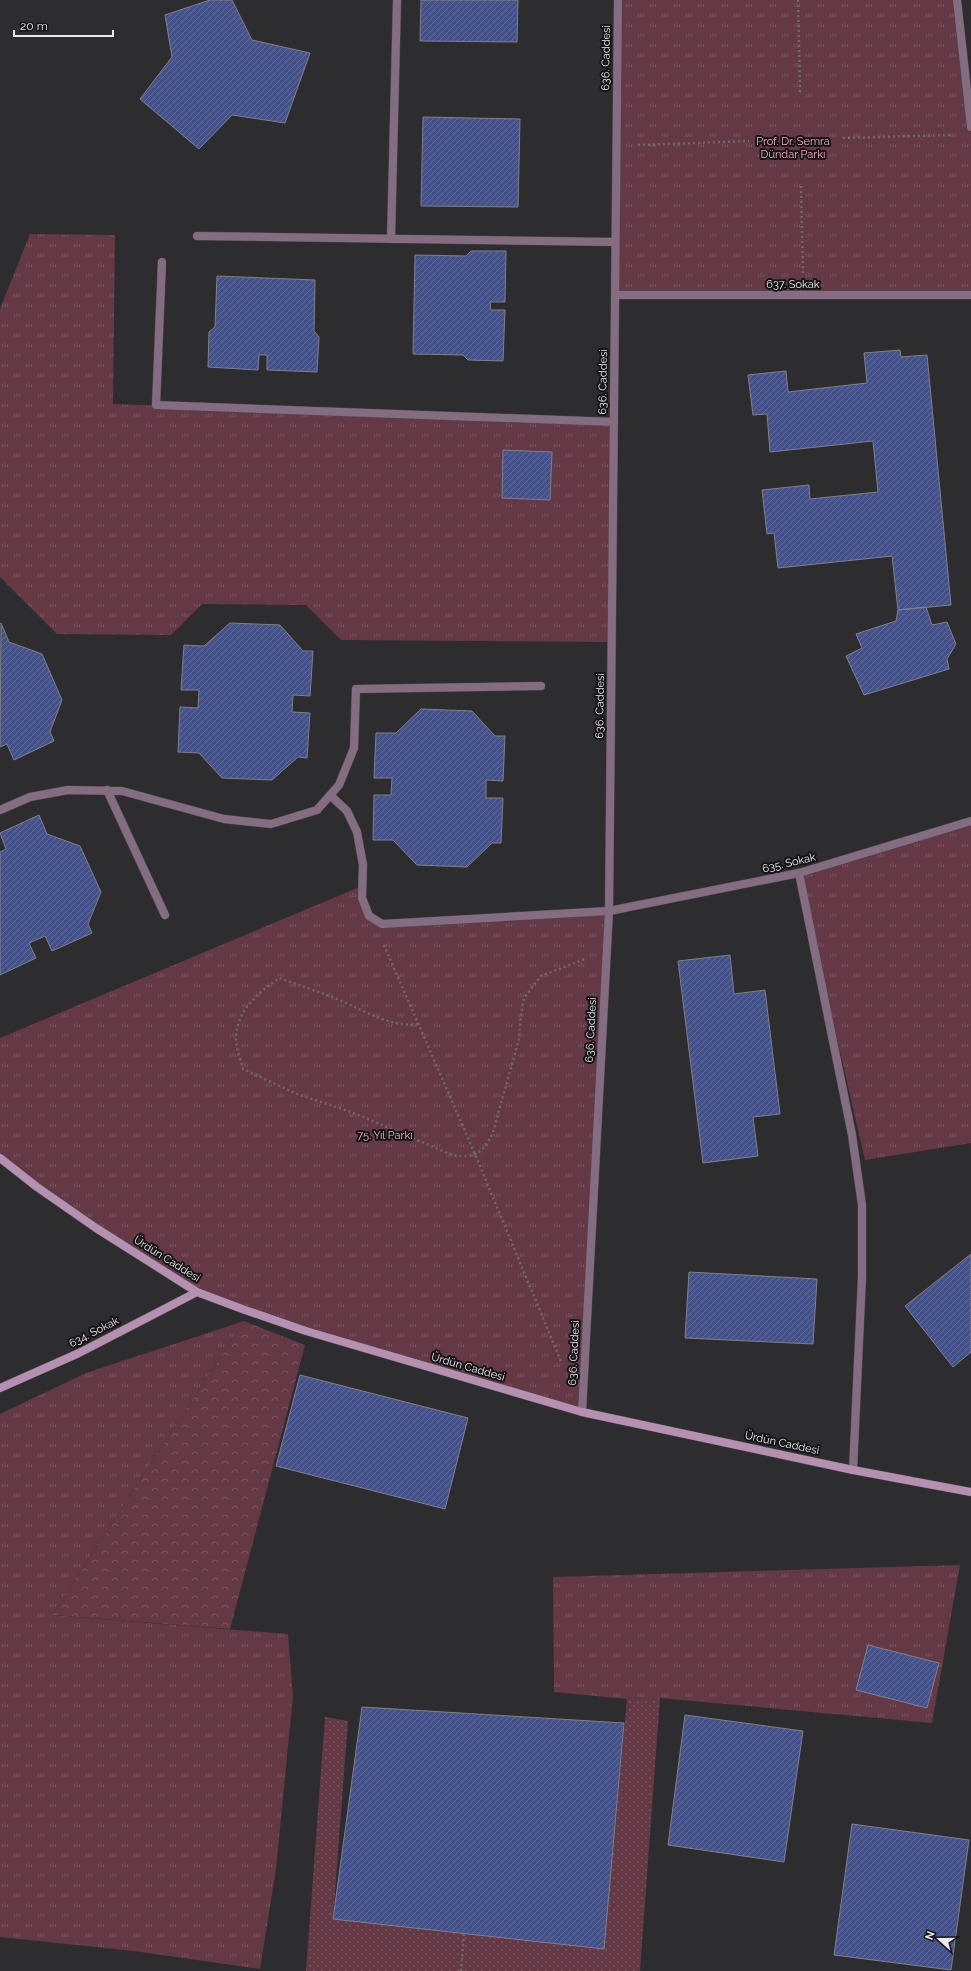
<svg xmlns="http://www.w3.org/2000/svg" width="971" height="1971" font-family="Raleway,sans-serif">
<defs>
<pattern id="grass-tufts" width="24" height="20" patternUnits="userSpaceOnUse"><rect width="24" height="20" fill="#643844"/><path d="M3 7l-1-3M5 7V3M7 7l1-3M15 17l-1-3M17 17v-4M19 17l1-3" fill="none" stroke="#7a555f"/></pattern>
<pattern id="forest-crowns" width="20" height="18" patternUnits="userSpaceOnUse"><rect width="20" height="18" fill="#643844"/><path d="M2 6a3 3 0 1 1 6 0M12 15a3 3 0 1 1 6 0" fill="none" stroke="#7a555f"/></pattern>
<pattern id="garden-dots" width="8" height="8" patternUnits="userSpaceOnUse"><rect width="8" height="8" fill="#643844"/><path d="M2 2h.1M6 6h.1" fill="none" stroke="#7a555f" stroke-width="1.8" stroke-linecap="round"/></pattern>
<pattern id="building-hatch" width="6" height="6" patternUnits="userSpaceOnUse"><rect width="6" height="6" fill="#45528a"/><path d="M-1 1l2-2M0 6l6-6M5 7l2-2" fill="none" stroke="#606b9b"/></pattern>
</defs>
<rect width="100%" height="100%" fill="#2d2c2f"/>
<path fill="url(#grass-tufts)" d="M618,0H957L971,127V295H615Z
M30,234L115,235L113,404L614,422L612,642L341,640L306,605L202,604L171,635L57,634L0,577V309Z
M971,821V1143L865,1160L799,873Z
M362,886L369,916L382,924L609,911L582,1412L306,1331L197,1292L0,1158V1038Z
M244,1321L52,1615L288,1634L293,1696L276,1869L260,1969L134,1951L0,1937V1414L86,1373Z
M960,1565L932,1723L660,1698L627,1699L554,1692L553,1577Z"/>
<path fill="url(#forest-crowns)" d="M244,1321L305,1345L230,1629L52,1615Z"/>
<path fill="url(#garden-dots)" d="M660,1698L640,1971H306L325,1717L348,1721L333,1919L604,1948L627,1699Z"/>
<path fill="url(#building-hatch)" stroke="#808186" d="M210,0H232L252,40L310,53L285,123L232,115L199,149L140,99L172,57L165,15Z
M421,0H518L517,42L420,41Z
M423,117L520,119L518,207L421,206Z
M471,251H506L505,302H490L491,310H505L503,361L468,360L463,355L413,354L415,255L466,256Z
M217,276L315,280L314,331L319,337L317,372L267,370V355H259L258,370L208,367L209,332L215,327Z
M900,350L901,357L927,355L951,605L898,610L892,556L778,568L774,533L767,534L762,490L809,485L810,499L878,492L873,441L770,452L767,414L753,415L748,375L786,371L788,392L867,383L864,353Z
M503,450L552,452L550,500L502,498Z
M926,607L932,625L947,622L956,644L947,659L949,669L864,695L846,656L862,648L856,634L896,621L898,610Z
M1,623L9,642L42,654L62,700L50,732L54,741L14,760L7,744L0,747Z
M230,623L280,625L303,651H313L310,696L293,695L292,712L310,713L307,758L298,757L272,780L222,778L199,753L178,752L180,707L198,708L199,690H181L184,645L204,646Z
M421,709L472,711L495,736H505L503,781L486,780V798H503L501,843H492L467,867L417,865L393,840H373L374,795H391L392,778H374L376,733H396Z
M39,815L47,834L80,846L101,892L88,924L92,933L52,951L45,936L29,943L36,958L0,975V852L6,849L0,833Z
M730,955L734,994L765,990L780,1114L753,1117L758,1156L703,1163L678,961Z
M971,1254V1352L953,1367L905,1306Z
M689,1272L817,1279L813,1344L685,1338Z
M300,1375L468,1418L445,1509L276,1466Z
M868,1645L939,1663L927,1708L856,1690Z
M362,1707L624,1723L604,1949L333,1919Z
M685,1715L803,1731L784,1862L668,1845Z
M852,1824L969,1840L951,1970L834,1955Z"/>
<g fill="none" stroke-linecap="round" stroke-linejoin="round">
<defs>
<path id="lane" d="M197,236L615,242
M391,239L397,0
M162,262L156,405L614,422
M107,790L165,915
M330,795L347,811L357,832L363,865L362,898L369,916L382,924L609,911
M0,810L30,797L68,790L122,791L224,819L271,824L317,810L339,785L354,748L356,689L541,686
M799,873L852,1135L862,1205V1277L853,1470"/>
<path id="street" d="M957,0L971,127
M615,295H971
M609,911L799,873L971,821
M582,1412L609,911L618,0"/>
<path id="secondary" d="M0,1158L37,1187L96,1228L197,1292L245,1310L306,1331L582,1412L853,1470L971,1492
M0,1388L79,1353L197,1292"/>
</defs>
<use href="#lane" stroke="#4b4a4d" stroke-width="9"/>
<use href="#street" stroke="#4b4a4d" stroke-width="9"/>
<use href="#secondary" stroke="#4b4a4d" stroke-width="9"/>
<path stroke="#6c6b6e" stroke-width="2.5" stroke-dasharray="2 3" stroke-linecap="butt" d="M798,0L800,92
M843,138L951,135
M638,145L749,141
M801,186L803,274
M384,945L475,1154L562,1364
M418,1024C388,1028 362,1008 334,998C316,990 297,985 279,978C257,994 235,1011 236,1042C237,1051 241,1060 243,1069L297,1094L354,1113L452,1155C474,1159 484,1153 493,1132L519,1039L521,1014L524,998L541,976L585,959
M461,1971L464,1933"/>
<use href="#lane" stroke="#846d80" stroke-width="8"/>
<use href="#street" stroke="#846d80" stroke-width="8"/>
<use href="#secondary" stroke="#b690b0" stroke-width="8"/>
</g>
<g text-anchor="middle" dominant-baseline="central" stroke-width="4" stroke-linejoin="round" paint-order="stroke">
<g font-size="11" fill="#eae9ec" stroke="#151416">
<text transform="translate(606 58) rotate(-89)">636. Caddesi</text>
<text x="793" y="284">637. Sokak</text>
<text transform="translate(603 382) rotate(-89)">636. Caddesi</text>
<text transform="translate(600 706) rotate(-89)">636. Caddesi</text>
<text transform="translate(789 863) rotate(-13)">635. Sokak</text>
<text transform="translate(591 1030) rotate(-87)">636. Caddesi</text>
<text transform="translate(167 1259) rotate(32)">Ürdün Caddesi</text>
<text transform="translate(94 1332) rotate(-27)">634. Sokak</text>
<text transform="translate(574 1353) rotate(-87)">636. Caddesi</text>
<text transform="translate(468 1367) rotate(16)">Ürdün Caddesi</text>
<text transform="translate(782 1443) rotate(12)">Ürdün Caddesi</text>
</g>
<g font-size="11" fill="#fbaabf" stroke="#151416">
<text x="793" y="141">Prof. Dr. Semra<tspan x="793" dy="13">Dündar Parkı</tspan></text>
<text x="385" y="1135">75. Yıl Parkı</text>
</g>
</g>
<g transform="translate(939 1939) rotate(291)" stroke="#151416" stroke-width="3" paint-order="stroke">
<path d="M0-3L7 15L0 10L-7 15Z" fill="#eae9ec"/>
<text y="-6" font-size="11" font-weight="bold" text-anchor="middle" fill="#eae9ec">N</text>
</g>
<path d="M14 30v6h99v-6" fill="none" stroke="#eae9ec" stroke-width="2"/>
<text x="20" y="30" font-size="12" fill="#eae9ec" stroke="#151416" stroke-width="3" paint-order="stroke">20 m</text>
</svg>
